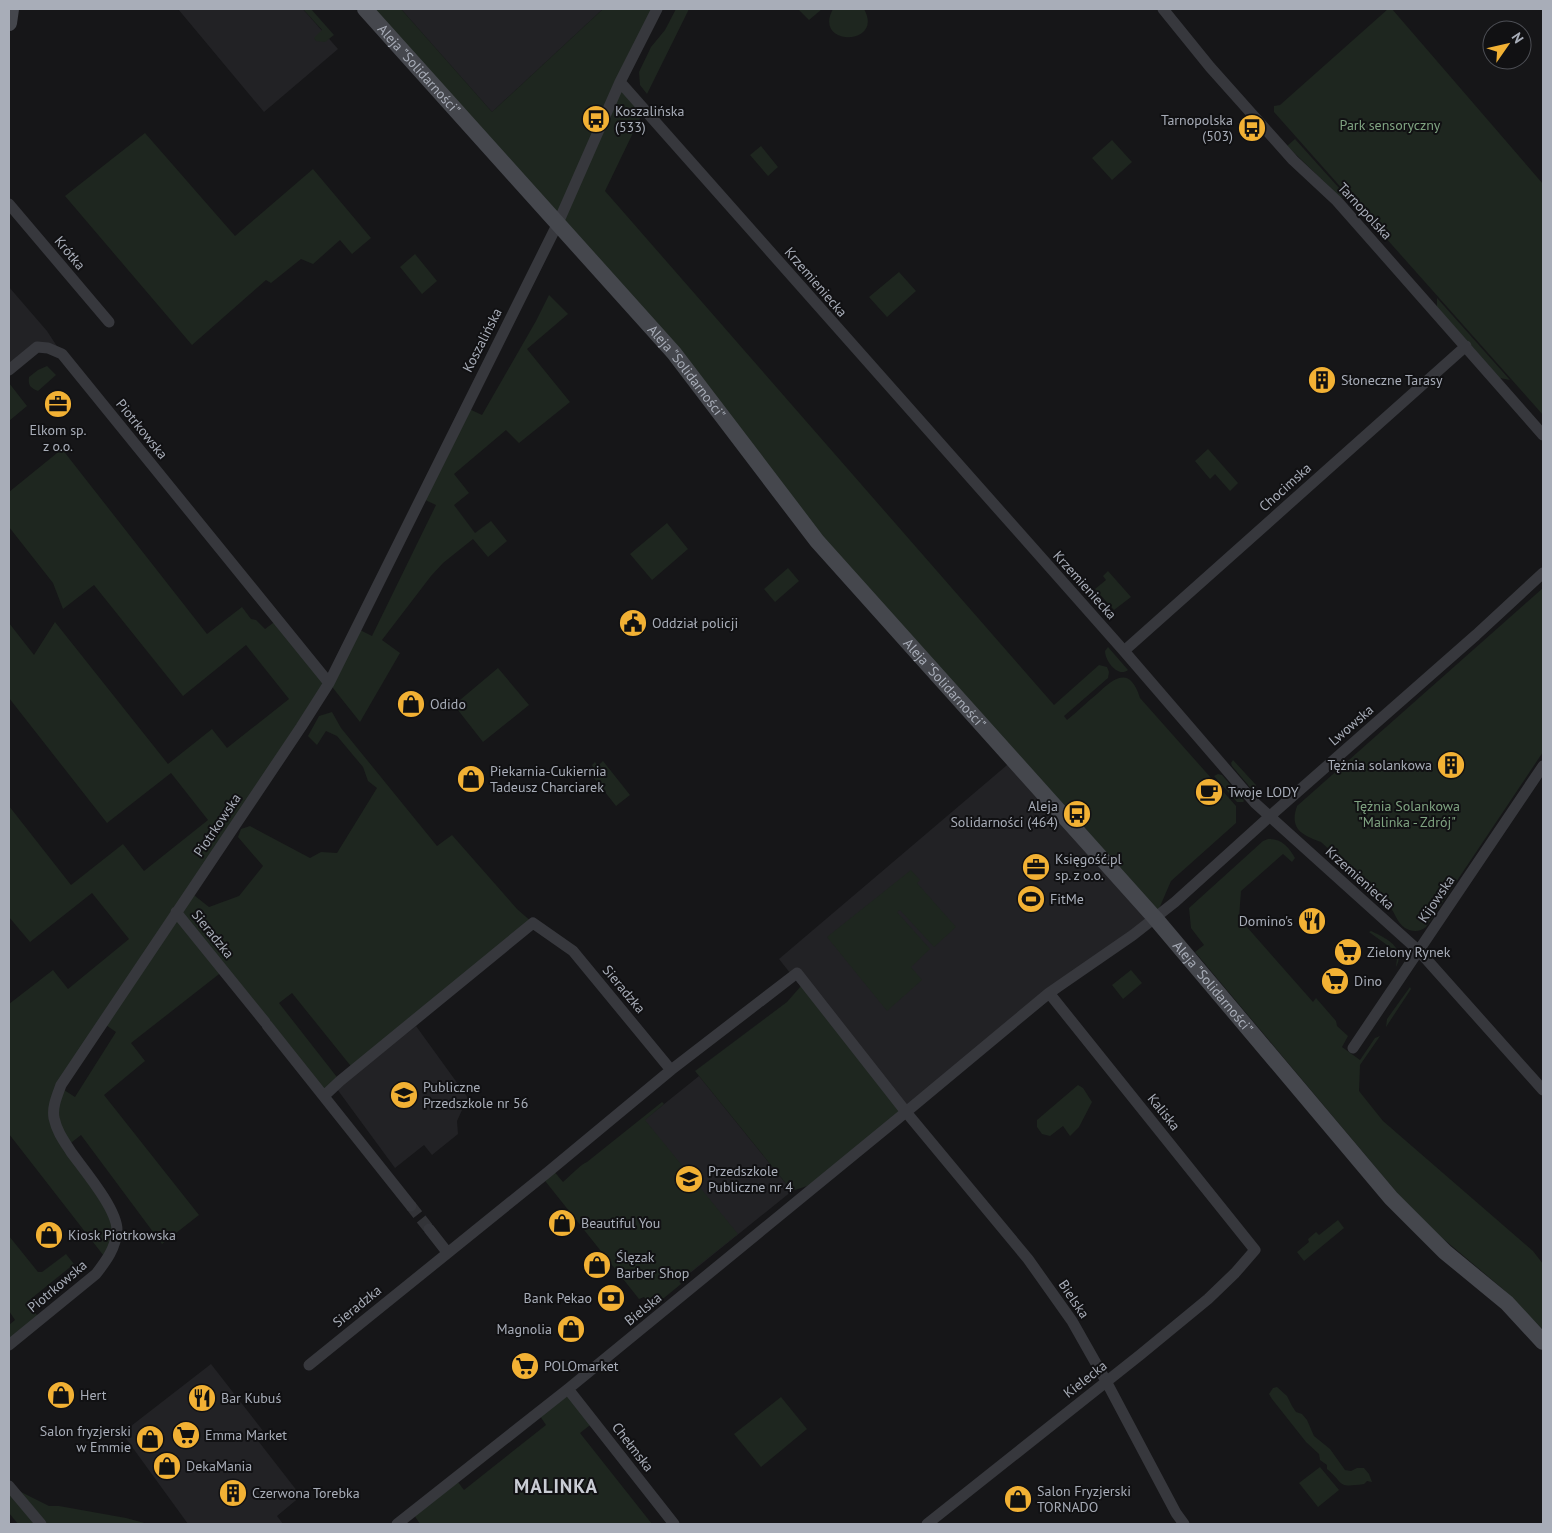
<svg xmlns="http://www.w3.org/2000/svg" width="1552" height="1533" font-family="'PT Sans',sans-serif">
<rect width="100%" height="100%" fill="#161618"/>
<path fill="#222225" d="M178,9H303L338,49L264,112Z
M401,9H603L492,112Z
M9,287L47,331L62,354L37,347L9,370Z
M1013,760L1155,918L902,1115L779,959Z
M416,1026L471,1102L462,1110L457,1121L458,1134L432,1155L424,1145L395,1168L337,1089Z
M699,1076L792,1191L679,1282L587,1166Z
M211,1364L267,1436L259,1442L301,1496L277,1516L283,1524H188L122,1433Z"/>
<path fill="#1e261f" fill-rule="evenodd" d="M303,9H311L334,35L325,42L316,41L314,38L322,30Z
M365,9H401L492,112L603,9H657L622,90L644,110L605,191L1054,705L1099,665L1107,667L1109,672L1108,678L1064,716L1067,720C1077,712 1087,702 1097,694C1115,677 1130,666 1140,698L1236,806V823L1171,881L1155,918L817,541L558,223Z
M676,9H689L647,94L640,85L639,72L651,47L665,30Z
M798,9H822L809,20Z
M833,9H864C885,46 812,47 833,9Z
M1388,9H1392L1543,184V415L1274,112V106L1280,105Z
M145,133L235,236L313,169L371,238L352,254L340,240L313,264L301,259L271,283L266,280L192,345L65,196Z
M1295,139L1348,198L1340,197L1287,146Z
M1112,140L1132,162L1112,180L1092,158Z
M761,146L778,167L768,176L750,155Z
M415,254L437,281L422,294L400,267Z
M899,272L916,291L887,317L869,297Z
M549,295L568,314L527,349L570,402L519,443L506,430L454,474L469,493L454,505L475,533L491,521L507,541L488,557L473,539L443,563L431,576L382,640L400,653L360,722L329,683L190,892L209,907L239,896L263,866L238,837L241,829L250,826L310,858L321,852L337,853L377,788L368,781L363,767L337,736L326,731L317,745L308,736L319,716L332,712L341,728L437,846L452,835L517,909L533,923L354,1070L292,993L279,1003L340,1081L324,1096L223,971L131,1043L145,1061L104,1095L199,1215L162,1244L81,1135L67,1146L117,1229L107,1260L9,1134V1004L53,970L68,989L129,939L92,893L30,942L9,917V806L71,885L123,844L144,871L208,820L171,773L107,823L9,698V623L34,655L55,622L168,764L212,729L227,748L289,699L246,645L183,696L94,585L63,609L53,583L9,527V492L62,449L207,634L242,607L251,619L256,620L265,629L277,620L329,683L356,628L372,636L436,505L421,498L465,407L482,415L536,321ZM103,1023L116,1032L75,1097L61,1088Z
M1437,298L1510,380L1500,378L1437,307Z
M47,366L56,375L38,391C30,388 28,385 29,377L38,370Z
M9,383L27,406L9,421Z
M1208,449L1238,483L1230,491L1215,474L1210,479L1195,461Z
M667,523L688,549L652,580L630,554Z
M788,568L799,581L775,602L764,589Z
M1108,571L1131,597L1114,610L1095,589L1106,580L1103,576Z
M1543,588V752L1426,927C1420,932 1412,932 1405,928C1397,923 1395,912 1389,906C1368,883 1343,863 1321,842C1302,835 1289,829 1297,806Z
M1108,647L1128,670C1118,678 1105,661 1105,651Z
M498,668L529,705L483,742L454,705Z
M1233,760L1256,785L1254,792L1232,766L1231,763Z
M603,761L630,795L616,806L590,773L594,769L592,765L595,762L598,766Z
M1218,774L1222,775L1244,801L1243,802H1237L1214,776Z
M1268,839C1281,838 1289,847 1295,858L1292,862L1283,854L1241,891L1239,918L1313,1002L1316,998L1336,1021L1337,1026L1348,1036L1342,1047L1360,1060L1375,1038L1380,1036L1360,1065L1359,1091L1383,1121L1533,1251L1543,1264V1330L1504,1290L1440,1236L1398,1194L1195,952L1204,945L1191,928L1189,908L1263,841Z
M911,870L920,880L917,883L956,927L934,947L900,910L897,912L930,949L911,967L922,980L887,1011L827,937Z
M1371,931C1385,938 1407,947 1396,967L1397,958L1394,950L1369,932Z
M1131,970L1142,983L1123,999L1112,985Z
M801,986L902,1115L822,1181L792,1191L695,1071L787,1002Z
M1410,987L1411,989L1386,1027L1387,1019Z
M1078,1085L1083,1088L1092,1102L1079,1127L1070,1136L1063,1126L1050,1136L1042,1134L1037,1127V1120Z
M662,1102L664,1104L645,1120L738,1234L679,1281L681,1284L653,1307L644,1297L639,1299L542,1177L552,1169L563,1182C569,1177 581,1164 587,1162Z
M1338,1220L1344,1228L1304,1261L1297,1252L1309,1242L1308,1239L1316,1232L1319,1235Z
M9,1236L38,1272H42L66,1254L74,1264L27,1302L40,1319L9,1345V1325L15,1320L9,1311Z
M1277,1387L1287,1396L1292,1406L1296,1412L1302,1414L1307,1420L1314,1436L1330,1449L1345,1470L1351,1471L1357,1468H1364L1369,1474L1372,1482L1367,1481L1364,1484C1336,1488 1345,1484 1327,1469V1465L1320,1460L1319,1454L1306,1442L1272,1399L1269,1394L1273,1388Z
M568,1389L594,1422L580,1433L652,1524H420L412,1512L455,1478L464,1490L546,1425L538,1413Z
M781,1397L807,1429L761,1467L734,1434Z
M1320,1467L1339,1490L1318,1507L1299,1483Z
M9,1486L49,1506H59L126,1518L148,1524H18L9,1513Z"/>
<g fill="none" stroke-linecap="round" stroke-linejoin="round">
<path stroke="#333438" stroke-width="11" stroke-dasharray="11 5.5" stroke-linecap="butt" d="M411,1206L429,1229"/>
<path stroke="#37383d" stroke-width="11" d="M1163,9L1210,67L1293,160L1337,201L1543,435
M620,82L1124,651L1255,803L1419,951L1543,1090
M9,204L109,322
M9,370L37,347L48,348L62,354L329,683
M1124,651L1466,346
M176,912L265,1022
M267,1025L411,1206
M1353,1048L1543,766
M324,1096L340,1081L533,923L573,951L671,1070
M429,1229L447,1252
M9,1345L96,1274C106,1261 116,1248 117,1230C117,1209 84,1170 71,1152C64,1141 57,1132 54,1118C52,1107 57,1096 61,1085L301,727L329,683L558,223L620,82L657,9
M309,1365L548,1172L671,1070L797,973L906,1112L1049,993L1133,935L1175,902L1269,817L1476,635L1543,573
M568,1389L674,1524
M9,1486L41,1524
M397,1524L568,1389L906,1112L1028,1259L1072,1321L1106,1381L1176,1513L1184,1524
M927,1524L1140,1355L1208,1299L1235,1273L1255,1250L1049,993"/>
<g stroke="#45474d" stroke-width="16">
<path id="s1" d="M365,9L674,353L817,541L1155,918L1391,1198L1445,1252L1507,1303L1543,1342"/>
<path d="M9,23L11,9"/>
</g>
</g>
<defs>
<symbol id="bus-disc" viewBox="-11 -11 22 22"><circle r="9.5" fill="#f2b134" stroke="#111113"/><path d="M-5-6H5V4H4V6H2V4H-2V6H-4V4H-5ZM-3.5-4V0h7V-4ZM-3.5 1.2v1.5H-2V1.2ZM2 1.2v1.5H3.5V1.2Z" fill="#111"/></symbol>
<symbol id="building-disc" viewBox="-11 -11 22 22"><circle r="9.5" fill="#f2b134" stroke="#111113"/><path d="M-4-6H4V6H1V3H-1V6H-4ZM-2.5-4.3h1.7v1.8h-1.7ZM.8-4.3h1.7v1.8H.8ZM-2.5-1h1.7V.8h-1.7ZM.8-1h1.7V.8H.8Z" fill="#111"/></symbol>
<symbol id="office-disc" viewBox="-11 -11 22 22"><circle r="9.5" fill="#f2b134" stroke="#111113"/><path d="M-6-3h4V-5.5h4V-3h4V5H-6ZM-1-4.5V-3h2v-1.5ZM-6 0V1H6V0Z" fill="#111"/></symbol>
<symbol id="civic-disc" viewBox="-11 -11 22 22"><circle r="9.5" fill="#f2b134" stroke="#111113"/><path d="M-.6-6.5H3V-4.5H.6V-3L4-1V1h2V6H-6V1h2V-1L-.6-3ZM-1.2 2.5V6h2.4V2.5Z" fill="#111"/></symbol>
<symbol id="shop-disc" viewBox="-11 -11 22 22"><circle r="9.5" fill="#f2b134" stroke="#111113"/><path d="M-5-2.5h2.3a2.7 3.5 0 0 1 5.4 0H5L5.5 6h-11ZM-1.5-2.5h3a1.5 2.3 0 0 0-3 0Z" fill="#111"/></symbol>
<symbol id="cafe-disc" viewBox="-11 -11 22 22"><circle r="9.5" fill="#f2b134" stroke="#111113"/><path d="M-5.5-4.5H6V0H3Q3 3.5 0 3.5H-2.5Q-5.5 3.5-5.5 0ZM3-3.2v2h1.7v-2ZM-6 4.5H4V6H-6Z" fill="#111"/></symbol>
<symbol id="stadium-disc" viewBox="-11 -11 22 22"><circle r="9.5" fill="#f2b134" stroke="#111113"/><path d="M0-5a6.5 5 0 1 0 0 10a6.5 5 0 1 0 0-10ZM-3.5-1.8h7v3.6h-7Z" fill="#111"/></symbol>
<symbol id="restaurant-disc" viewBox="-11 -11 22 22"><circle r="9.5" fill="#f2b134" stroke="#111113"/><path d="M-5-6h1v4h1v-4h1v4h1v-4h1v5L-1.5 .5V6h-2V.5L-5-1ZM5-6V6H3V1.5H1.5Q1.5-4 5-6Z" fill="#111"/></symbol>
<symbol id="supermarket-disc" viewBox="-11 -11 22 22"><circle r="9.5" fill="#f2b134" stroke="#111113"/><path d="M-6-5.5h2.5l.6 2H6L4.5 2H-2.5L-4.4-4H-6ZM-1.5 3.2a1.3 1.3 0 1 0 .1 0ZM3 3.2a1.3 1.3 0 1 0 .1 0Z" fill="#111"/></symbol>
<symbol id="school-disc" viewBox="-11 -11 22 22"><circle r="9.5" fill="#f2b134" stroke="#111113"/><path d="M0-5L7-2L0 1L-7-2ZM-4 1L0 2.5L4 1V4Q0 6-4 4Z" fill="#111"/></symbol>
<symbol id="bank-disc" viewBox="-11 -11 22 22"><circle r="9.5" fill="#f2b134" stroke="#111113"/><path d="M-6-4H6V4H-6ZM0-2.3a2.3 2.3 0 1 0 0 4.6a2.3 2.3 0 1 0 0-4.6Z" fill="#111"/></symbol>
</defs>
<g fill-rule="evenodd">
<use href="#bus-disc" x="580" y="103" width="32" height="32"/>
<use href="#bus-disc" x="1236" y="112" width="32" height="32"/>
<use href="#building-disc" x="1306" y="364" width="32" height="32"/>
<use href="#office-disc" x="42" y="388" width="32" height="32"/>
<use href="#civic-disc" x="617" y="607" width="32" height="32"/>
<use href="#shop-disc" x="395" y="688" width="32" height="32"/>
<use href="#building-disc" x="1435" y="749" width="32" height="32"/>
<use href="#shop-disc" x="455" y="763" width="32" height="32"/>
<use href="#cafe-disc" x="1193" y="776" width="32" height="32"/>
<use href="#bus-disc" x="1061" y="798" width="32" height="32"/>
<use href="#office-disc" x="1020" y="851" width="32" height="32"/>
<use href="#stadium-disc" x="1015" y="883" width="32" height="32"/>
<use href="#restaurant-disc" x="1296" y="905" width="32" height="32"/>
<use href="#supermarket-disc" x="1332" y="936" width="32" height="32"/>
<use href="#supermarket-disc" x="1319" y="965" width="32" height="32"/>
<use href="#school-disc" x="388" y="1079" width="32" height="32"/>
<use href="#school-disc" x="673" y="1163" width="32" height="32"/>
<use href="#shop-disc" x="546" y="1207" width="32" height="32"/>
<use href="#shop-disc" x="33" y="1219" width="32" height="32"/>
<use href="#shop-disc" x="581" y="1249" width="32" height="32"/>
<use href="#bank-disc" x="595" y="1282" width="32" height="32"/>
<use href="#shop-disc" x="555" y="1313" width="32" height="32"/>
<use href="#supermarket-disc" x="509" y="1350" width="32" height="32"/>
<use href="#shop-disc" x="45" y="1379" width="32" height="32"/>
<use href="#restaurant-disc" x="186" y="1382" width="32" height="32"/>
<use href="#supermarket-disc" x="170" y="1419" width="32" height="32"/>
<use href="#shop-disc" x="134" y="1423" width="32" height="32"/>
<use href="#shop-disc" x="151" y="1450" width="32" height="32"/>
<use href="#building-disc" x="217" y="1477" width="32" height="32"/>
<use href="#shop-disc" x="1002" y="1483" width="32" height="32"/>
</g>
<g text-anchor="middle" dominant-baseline="central" stroke-width="4" stroke-linejoin="round" paint-order="stroke">
<g font-size="14" fill="#a8adb8" stroke="#111113">
<text stroke="none"><textPath href="#s1" startOffset="81">Aleja "Solidarności"</textPath></text>
<text transform="translate(1365 211) rotate(47)">Tarnopolska</text>
<text transform="translate(70 253) rotate(50)">Krótka</text>
<text transform="translate(816 282) rotate(49)">Krzemieniecka</text>
<text transform="translate(482 340) rotate(-63)">Koszalińska</text>
<text stroke="none"><textPath href="#s1" startOffset="485">Aleja "Solidarności"</textPath></text>
<text transform="translate(142 429) rotate(51)">Piotrkowska</text>
<text transform="translate(1285 487) rotate(-42)">Chocimska</text>
<text transform="translate(1085 585) rotate(48)">Krzemieniecka</text>
<text stroke="none"><textPath href="#s1" startOffset="890">Aleja "Solidarności"</textPath></text>
<text transform="translate(1351 725) rotate(-41)">Lwowska</text>
<text transform="translate(217 825) rotate(-56)">Piotrkowska</text>
<text transform="translate(1360 878) rotate(42)">Krzemieniecka</text>
<text transform="translate(1436 899) rotate(-56)">Kijowska</text>
<text transform="translate(213 934) rotate(51)">Sieradzka</text>
<text stroke="none"><textPath href="#s1" startOffset="1295">Aleja "Solidarności"</textPath></text>
<text transform="translate(624 989) rotate(50)">Sieradzka</text>
<text transform="translate(1164 1112) rotate(51)">Kaliska</text>
<text transform="translate(57 1286) rotate(-40)">Piotrkowska</text>
<text transform="translate(1074 1299) rotate(56)">Bielska</text>
<text transform="translate(357 1306) rotate(-39)">Sieradzka</text>
<text transform="translate(643 1309) rotate(-39)">Bielska</text>
<text transform="translate(1085 1379) rotate(-38)">Kielecka</text>
<text transform="translate(633 1447) rotate(52)">Chełmska</text>
</g>
<g font-size="14" fill="#a8adb8" stroke="#111113" text-anchor="start">
<text x="615" y="111">Koszalińska<tspan x="615" dy="16">(533)</tspan></text>
<text x="1233" y="120" text-anchor="end">Tarnopolska<tspan x="1233" dy="16">(503)</tspan></text>
<text x="1341" y="380">Słoneczne Tarasy</text>
<text x="58" y="430" text-anchor="middle">Elkom sp.<tspan x="58" dy="16">z o.o.</tspan></text>
<text x="652" y="623">Oddział policji</text>
<text x="430" y="704">Odido</text>
<text x="1432" y="765" text-anchor="end">Tężnia solankowa</text>
<text x="490" y="771">Piekarnia-Cukiernia<tspan x="490" dy="16">Tadeusz Charciarek</tspan></text>
<text x="1228" y="792">Twoje LODY</text>
<text x="1058" y="806" text-anchor="end">Aleja<tspan x="1058" dy="16">Solidarności (464)</tspan></text>
<text x="1055" y="859">Księgość.pl<tspan x="1055" dy="16">sp. z o.o.</tspan></text>
<text x="1050" y="899">FitMe</text>
<text x="1293" y="921" text-anchor="end">Domino's</text>
<text x="1367" y="952">Zielony Rynek</text>
<text x="1354" y="981">Dino</text>
<text x="423" y="1087">Publiczne<tspan x="423" dy="16">Przedszkole nr 56</tspan></text>
<text x="708" y="1171">Przedszkole<tspan x="708" dy="16">Publiczne nr 4</tspan></text>
<text x="581" y="1223">Beautiful You</text>
<text x="68" y="1235">Kiosk Piotrkowska</text>
<text x="616" y="1257">Ślęzak<tspan x="616" dy="16">Barber Shop</tspan></text>
<text x="592" y="1298" text-anchor="end">Bank Pekao</text>
<text x="552" y="1329" text-anchor="end">Magnolia</text>
<text x="544" y="1366">POLOmarket</text>
<text x="80" y="1395">Hert</text>
<text x="221" y="1398">Bar Kubuś</text>
<text x="131" y="1431" text-anchor="end">Salon fryzjerski<tspan x="131" dy="16">w Emmie</tspan></text>
<text x="205" y="1435">Emma Market</text>
<text x="186" y="1466">DekaMania</text>
<text x="1037" y="1491">Salon Fryzjerski<tspan x="1037" dy="16">TORNADO</tspan></text>
<text x="252" y="1493">Czerwona Torebka</text>
</g>
<g font-size="14" fill="#7fa381" stroke="#111113">
<text x="1390" y="125">Park sensoryczny</text>
<text x="1407" y="806">Tężnia Solankowa<tspan x="1407" dy="16">"Malinka - Zdrój"</tspan></text>
</g>
<g font-size="19" font-weight="bold" letter-spacing="1" fill="#c9ccd4" stroke="#111113">
<text x="556" y="1486">MALINKA</text>
</g>
</g>
<rect width="1552" height="1533" fill="none" stroke="#a8adb8" stroke-width="20"/>
<g transform="translate(1507 45) rotate(56)"><circle r="24" fill="#111113" stroke="#4d4f55"/>
<path d="M0-4L9 19L0 12L-9 19Z" fill="#f2b134"/>
<text y="-8" font-size="14" font-weight="bold" text-anchor="middle" fill="#a8adb8">N</text>
</g>
</svg>
